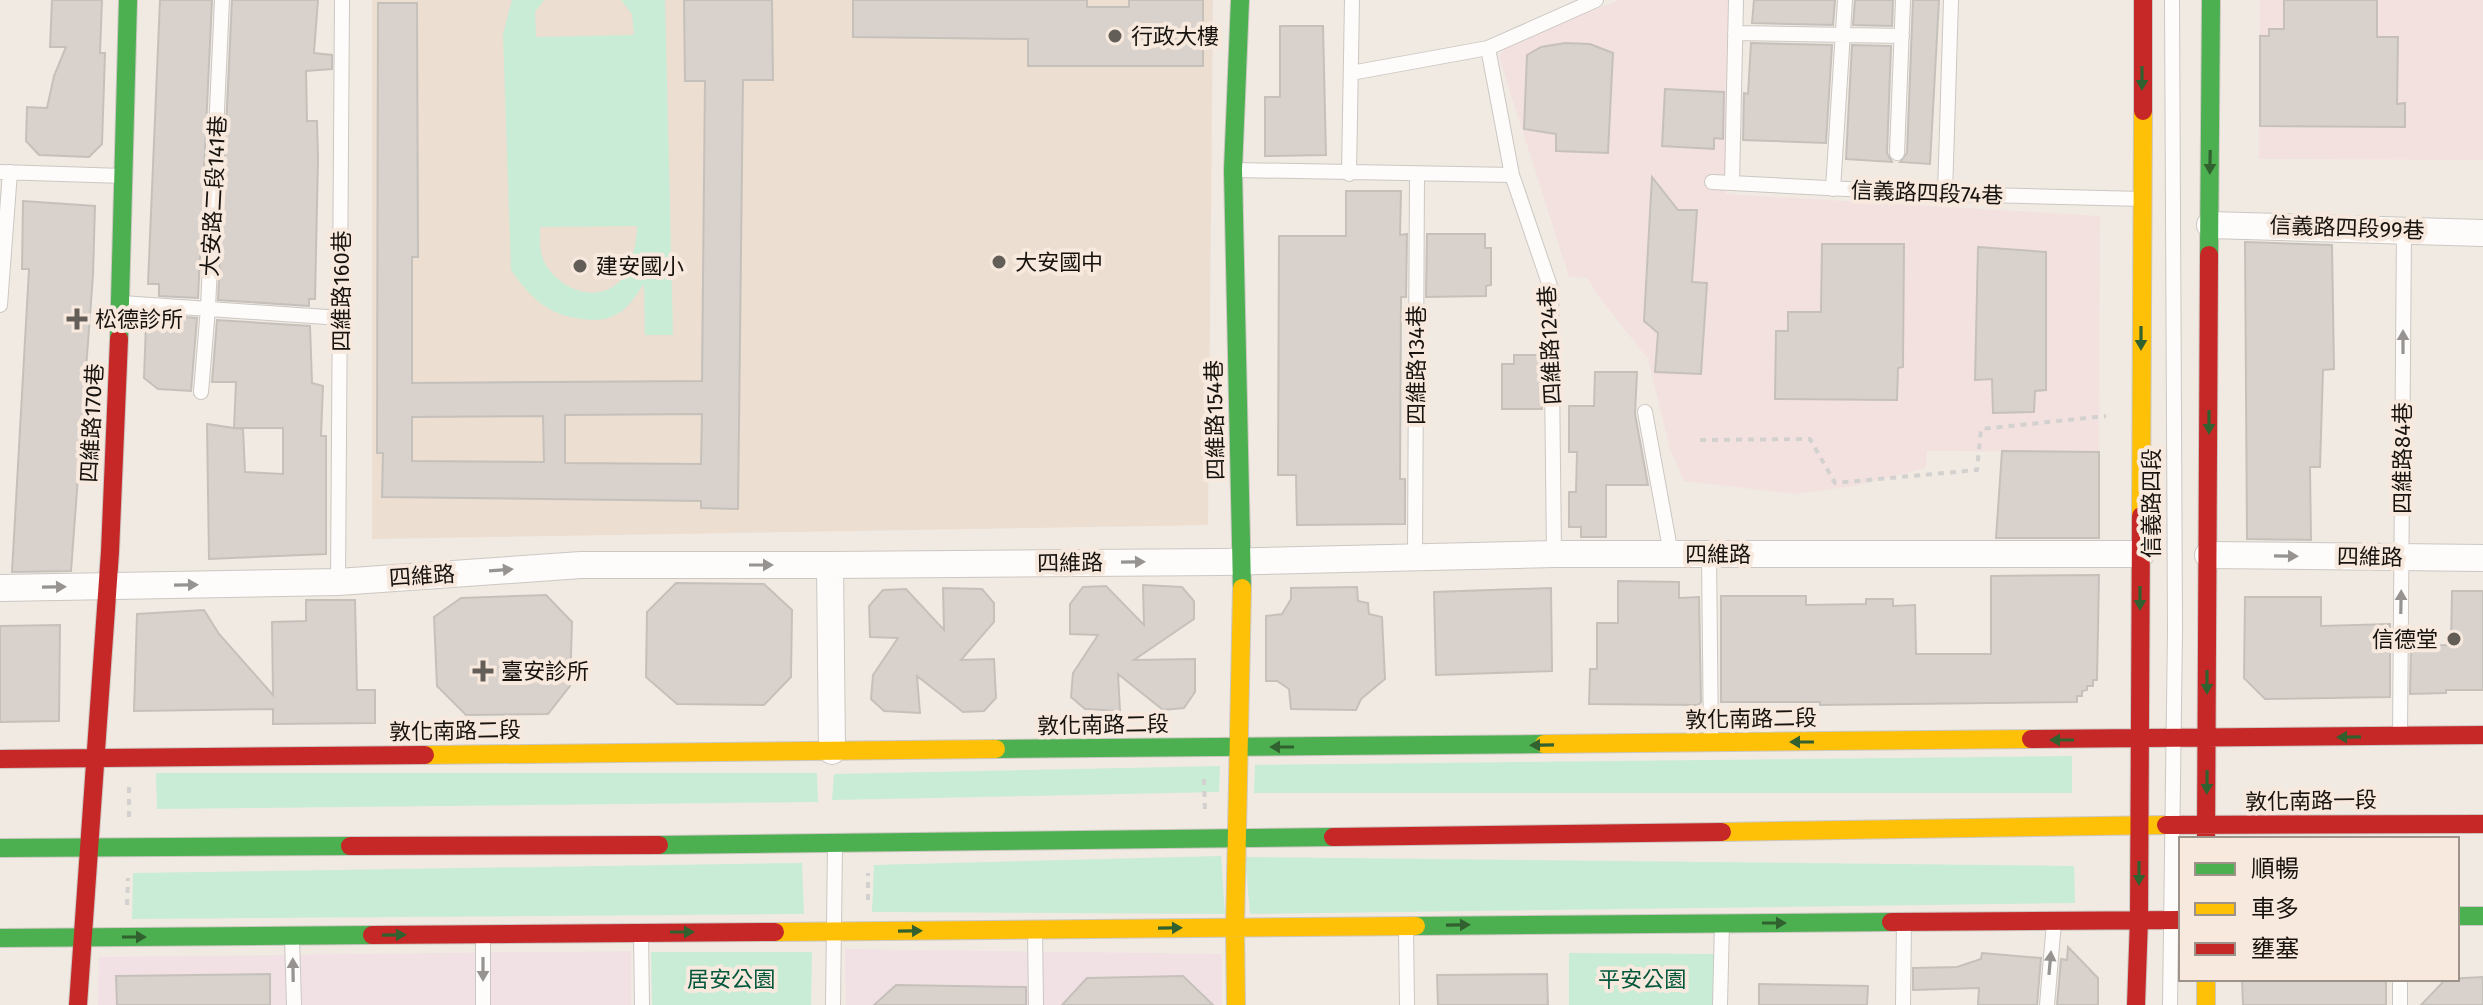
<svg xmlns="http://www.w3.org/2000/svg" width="2483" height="1005" font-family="'Fira Sans','Noto Sans TC',sans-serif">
<rect width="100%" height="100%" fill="#f1eae3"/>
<path fill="#f1e1e5" d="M845,949L1222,954V1005H846Z
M631,951V1005H98L99,957Z"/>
<path fill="#f3e1e0" d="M1619,0H1735L1726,194L2100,216L2099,452L1927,451L1926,468L1855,486L1794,494L1684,481L1670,449L1648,359L1598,296L1588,278L1569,277L1499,57L1506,46Z
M2260,0H2483V160L2259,159Z"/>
<path fill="#ecded1" d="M372,0H1213L1208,525L372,539Z"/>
<path fill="#c8ecd6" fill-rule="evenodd" d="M512,0H544L535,12L536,37L634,35L632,14L621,0H665L673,335H645L644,284C635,296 628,310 613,316C604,321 591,320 582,319C547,315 530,297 511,270L503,34ZM637,226C637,244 630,279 611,288C586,302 553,283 543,259C539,250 540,236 540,227Z
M2072,756V793H1254L1255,765Z
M1220,766L1219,792L832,800L834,774Z
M156,773H817L818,802L157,809Z
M1221,856L1225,914L872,912L874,865Z
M1245,857L2074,866L2075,903L1250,914Z
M802,863L804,914L132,919L133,873Z
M651,952H812L811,1005H652Z
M1569,953L1715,954V1005H1569Z"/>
<path fill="#d8d1cc" stroke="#c6c0bb" stroke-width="2" fill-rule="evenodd" d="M52,0H102L100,53H105L102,144L89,157L39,155L26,141L27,107L47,108L54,76L66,47H50Z
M160,0H212L198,298L159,296V284H148Z
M232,0H318L314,53L332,55V69L306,71L307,121H317L318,159L315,299H309V306L218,300Z
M684,0H772L773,80H743L738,509L701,508V501L382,497L383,453H377L378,3H417L418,257H412V383L702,381L705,81H685ZM702,414L701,464L565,463V415ZM543,416L544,462L412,461V417Z
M853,0H1087V7H1129V0H1203V66H1028V39L853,37Z
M1754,0H1835L1833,25L1752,23Z
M1855,0H1893L1892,26L1853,25Z
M1913,0H1939L1930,164L1900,162L1907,153Z
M2284,0H2377V37H2398L2397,104L2405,103V127L2260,126V36H2269V29H2284Z
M1280,26H1323L1326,155L1265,156V97H1280Z
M1565,43L1590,44L1613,53L1608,153L1556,151V134L1524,129L1527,55L1541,47Z
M1751,43L1832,45L1826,143L1743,140L1744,93L1748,94Z
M1852,45L1891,46L1887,153L1892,162L1846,159Z
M1665,89L1724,92L1723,139L1714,138V149L1662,146Z
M1652,177L1678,210H1697L1692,282L1707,283L1701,374L1655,372L1658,333L1644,321Z
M1346,191H1401L1400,235L1407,234L1406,297H1401L1400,479H1405V524L1297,525L1296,475H1278L1279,236H1346Z
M23,201L95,206L93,275L71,571L12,572L29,269H22Z
M1427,234H1485V248H1491V285L1486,286V296L1426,297Z
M2245,242L2332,245L2334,369L2323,370L2320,467H2310L2311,540L2247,539Z
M1822,244H1904L1903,367L1898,368L1897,400L1775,399L1776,331H1788V312H1821Z
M1978,247L2046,252V390L2035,391L2034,412L1993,413L1992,379L1975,380Z
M155,315L197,318L191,391L158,389L144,378L146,324Z
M217,320L310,326L312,383L323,386L321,436H326V554L209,559L207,424L234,428L236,382H212ZM235,428H283V474L245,472L243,429Z
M1514,355H1542V409H1502V364H1514Z
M1595,372H1637L1635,414L1648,485H1606V537H1581V527H1569V492H1576L1577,452H1569V406H1594Z
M2002,451L2099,452V538H1996Z
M2099,575L2097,680H2093V686H2087V690L2082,691V696H2077V702L1820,705V702H1721V596H1806V605L1866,604V599H1893V606L1915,605L1916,654H1991V576Z
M1618,581L1679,582V598L1699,597L1701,702L1698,705L1589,704L1590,669H1597V623H1618Z
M676,583L764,584L792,610L791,677L764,705L677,704L646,677L647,612Z
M1143,585L1182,587L1194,601V619L1134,660L1195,659V692L1184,708L1163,710L1118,674L1120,711L1085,709L1071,697L1073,673L1098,635L1070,634V604L1083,587L1106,586L1144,625Z
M1357,587L1358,601L1368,603L1369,614L1382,617L1385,679L1361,699L1356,710L1291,709L1289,689L1277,681H1266V616L1282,614L1291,599V588Z
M943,588L982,589L994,603V622L961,660L994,659L996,698L984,711L963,712L917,676L920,713L884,711L871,699L873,675L898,638L870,637L869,606L883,590L906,589L944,630Z
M1551,588L1552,671L1436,675L1434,592Z
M2452,591H2483V690H2446V693L2410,694L2411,646L2451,645Z
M546,595L572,622L570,686L548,714L466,715L437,686L434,617L461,598Z
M2245,597H2321V626L2390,624V697L2265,699L2244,678Z
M306,600H355L357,690H375V723L273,724V709L134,711L137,614L204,610L219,634L273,695L272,622L306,621Z
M60,625L59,721L0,722V626Z
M2068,947L2098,978V1005H2057L2061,959L2067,960Z
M1982,953L2041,958L2037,1005H1978L1979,988L1913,990V968L1957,967L1981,959Z
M270,974V1005H117L116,976Z
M1547,974L1548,1005H1438L1437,975Z
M1183,976L1213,1005H1062L1087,978Z
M2483,977V1005H2421L2446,979Z
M2242,979H2386V1005H2243Z
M1759,984L1868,986L1867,1005H1759Z
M896,985L1026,987V1005H874Z"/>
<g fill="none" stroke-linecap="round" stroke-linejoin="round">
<defs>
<path id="lane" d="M1735,33L1902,36
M1488,48L1512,175L1551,289L1554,554
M1351,73L1488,48L1596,0
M1897,153L1903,0
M1236,170L1512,175
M0,172L123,176
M1349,174L1352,0
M1712,182L1945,194L2142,199
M1732,183L1736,0
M1833,189L1845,0
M1945,194L1951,0
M122,303L341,318
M0,305L10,172
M201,392L208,308L222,0
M1645,412L1671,554
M1709,555L1711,742
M1415,556L1417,174
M338,582L342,0
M2400,736L2404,229
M1035,929L1036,1005
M1406,929L1407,1005
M641,933L642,1005
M483,934V1005
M292,937L294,1005
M833,1005L835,845
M1720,1005L1722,923
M1903,1005L1904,922
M2047,1005L2054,922
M2170,1005L2175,631L2172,0
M2400,1005V979"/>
<path id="street" d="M2210,225L2483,233
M2208,555L2483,558
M830,565L832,751
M0,588L338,582L581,565H830L1222,562L1554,554H2141"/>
<path id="fast" d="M1240,0L1233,170L1242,588
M2209,255L2211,0
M119,339L128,0
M996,749L1544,744
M659,845L1333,837
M0,848L350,846
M2457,916H2483
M1416,926L1891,922
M0,938L372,935"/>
<path id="slow" d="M2141,516L2143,111
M1544,744L2031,739
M425,755L996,749
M1722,832L2166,825
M775,932L1416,926
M2206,979V1005
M1236,1005L1235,927L1242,588"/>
<path id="jam" d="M2143,111V0
M2031,739L2483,735
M0,759L425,755
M2166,825L2483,824
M1333,837L1722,832
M2206,839L2209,255
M350,846L659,845
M1891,922L2181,920
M372,935L775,932
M78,1005L110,552L119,339
M2136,1005L2139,919L2141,516"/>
</defs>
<use href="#lane" stroke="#ccc7c2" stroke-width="16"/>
<use href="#street" stroke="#ccc7c2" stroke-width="28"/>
<use href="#fast" stroke="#ccc7c2" stroke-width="20"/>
<use href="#slow" stroke="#ccc7c2" stroke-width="20"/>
<use href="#jam" stroke="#ccc7c2" stroke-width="20"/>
<path stroke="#d3d1cf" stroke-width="4" stroke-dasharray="6 6" stroke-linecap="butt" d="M1700,440L1810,439L1835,483L1977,470L1981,429L2106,416
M1204,779L1205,810
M129,817V786
M868,900V873
M127,905L128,878"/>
<use href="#lane" stroke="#fdfcfb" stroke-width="14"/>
<use href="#street" stroke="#fdfcfb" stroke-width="26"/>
<use href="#fast" stroke="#4caf50" stroke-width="18"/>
<use href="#slow" stroke="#ffc107" stroke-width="18"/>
<use href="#jam" stroke="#c62828" stroke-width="18"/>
</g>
<defs><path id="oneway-solid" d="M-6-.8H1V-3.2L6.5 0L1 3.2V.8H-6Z" transform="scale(2)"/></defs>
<g fill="#326130">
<use href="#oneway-solid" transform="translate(2142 78) rotate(90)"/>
<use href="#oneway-solid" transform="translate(2210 162) rotate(91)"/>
<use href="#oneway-solid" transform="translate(2141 338) rotate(90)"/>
<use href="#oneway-solid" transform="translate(2209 422) rotate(90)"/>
<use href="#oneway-solid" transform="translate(2140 598) rotate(90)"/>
<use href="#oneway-solid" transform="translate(2207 682) rotate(90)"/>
<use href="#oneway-solid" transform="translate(2349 737) rotate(179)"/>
<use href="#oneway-solid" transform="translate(2062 740) rotate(180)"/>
<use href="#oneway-solid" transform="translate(1802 742) rotate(180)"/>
<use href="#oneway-solid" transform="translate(1542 745) rotate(179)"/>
<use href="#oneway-solid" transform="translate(1282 747) rotate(180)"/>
<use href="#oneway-solid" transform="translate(2207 782) rotate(91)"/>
<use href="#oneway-solid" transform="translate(2139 873) rotate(90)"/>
<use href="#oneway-solid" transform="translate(1774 923)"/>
<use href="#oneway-solid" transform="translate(1458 925) rotate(-1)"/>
<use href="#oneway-solid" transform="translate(1170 928) rotate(-1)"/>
<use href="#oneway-solid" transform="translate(910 931) rotate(-1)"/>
<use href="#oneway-solid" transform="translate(682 932)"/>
<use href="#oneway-solid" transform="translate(394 935) rotate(-1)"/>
<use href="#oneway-solid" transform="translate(134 937)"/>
</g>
<g fill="#969391">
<use href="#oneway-solid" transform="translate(2403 342) rotate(-90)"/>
<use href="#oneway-solid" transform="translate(2286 556) rotate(1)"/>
<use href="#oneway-solid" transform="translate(1133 562) rotate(-1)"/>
<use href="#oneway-solid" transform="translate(761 565)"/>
<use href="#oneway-solid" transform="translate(501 570) rotate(-4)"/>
<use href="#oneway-solid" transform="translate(186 585) rotate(-1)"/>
<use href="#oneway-solid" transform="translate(54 587) rotate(-1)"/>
<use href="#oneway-solid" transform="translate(2401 602) rotate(-89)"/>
<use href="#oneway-solid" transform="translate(2050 963) rotate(-85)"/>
<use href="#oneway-solid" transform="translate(483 969) rotate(90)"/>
<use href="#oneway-solid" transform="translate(293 970) rotate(-91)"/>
</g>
<g fill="#645e59" stroke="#f7e9dd" stroke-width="3">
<circle cx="1115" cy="36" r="8"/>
<circle cx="999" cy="262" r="8"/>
<circle cx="580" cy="266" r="8"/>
<path d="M73 307h8v8h8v8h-8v8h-8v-8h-8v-8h8z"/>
<circle cx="2454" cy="639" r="8"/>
<path d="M479 659h8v8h8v8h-8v8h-8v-8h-8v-8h8z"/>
</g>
<g text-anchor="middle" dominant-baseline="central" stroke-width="8" stroke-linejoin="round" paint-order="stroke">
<g font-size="22" fill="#18130f" stroke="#f7e9dd" text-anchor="start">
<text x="1131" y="36">行政大樓</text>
<text x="1015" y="262">大安國中</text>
<text x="596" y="266">建安國小</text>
<text x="95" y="319">松德診所</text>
<text x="2438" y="639" text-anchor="end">信德堂</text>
<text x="501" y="671">臺安診所</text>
</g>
<g font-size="22" fill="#18130f" stroke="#f7e9dd">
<text transform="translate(1927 193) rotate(2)">信義路四段74巷</text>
<text transform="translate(214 196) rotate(-87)">大安路二段141巷</text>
<text transform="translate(2347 228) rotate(2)">信義路四段99巷</text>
<text transform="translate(341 291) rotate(-90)">四維路160巷</text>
<text transform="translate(1550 345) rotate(-93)">四維路124巷</text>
<text transform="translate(1416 365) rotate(-90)">四維路134巷</text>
<text transform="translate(1215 420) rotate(-91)">四維路154巷</text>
<text transform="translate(92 423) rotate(-87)">四維路170巷</text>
<text transform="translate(2402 458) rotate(-90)">四維路84巷</text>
<text transform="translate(2151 503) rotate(-90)">信義路四段</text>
<text x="1718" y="554">四維路</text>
<text transform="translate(2370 557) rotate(1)">四維路</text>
<text transform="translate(1070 563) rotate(-1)">四維路</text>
<text transform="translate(422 576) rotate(-4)">四維路</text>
<text transform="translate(1751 719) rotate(-1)">敦化南路二段</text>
<text transform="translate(1103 725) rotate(-1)">敦化南路二段</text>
<text transform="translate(455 731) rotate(-1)">敦化南路二段</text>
<text transform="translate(2311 801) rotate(-1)">敦化南路一段</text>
</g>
<g font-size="22" fill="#02573c" stroke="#f7e9dd">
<text x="731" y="979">居安公園</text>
<text x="1642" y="979">平安公園</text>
</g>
</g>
<rect x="2179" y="837" width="280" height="144" fill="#f7e9dd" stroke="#9e938b" stroke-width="2"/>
<rect x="2195" y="863" width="40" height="12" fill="#4caf50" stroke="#9e938b" stroke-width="2"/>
<text x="2251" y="877" font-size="24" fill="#18130f">順暢</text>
<rect x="2195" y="903" width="40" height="12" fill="#ffc107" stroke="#9e938b" stroke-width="2"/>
<text x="2251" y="917" font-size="24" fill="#18130f">車多</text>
<rect x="2195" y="943" width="40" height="12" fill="#c62828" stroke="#9e938b" stroke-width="2"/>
<text x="2251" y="957" font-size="24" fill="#18130f">壅塞</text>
</svg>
